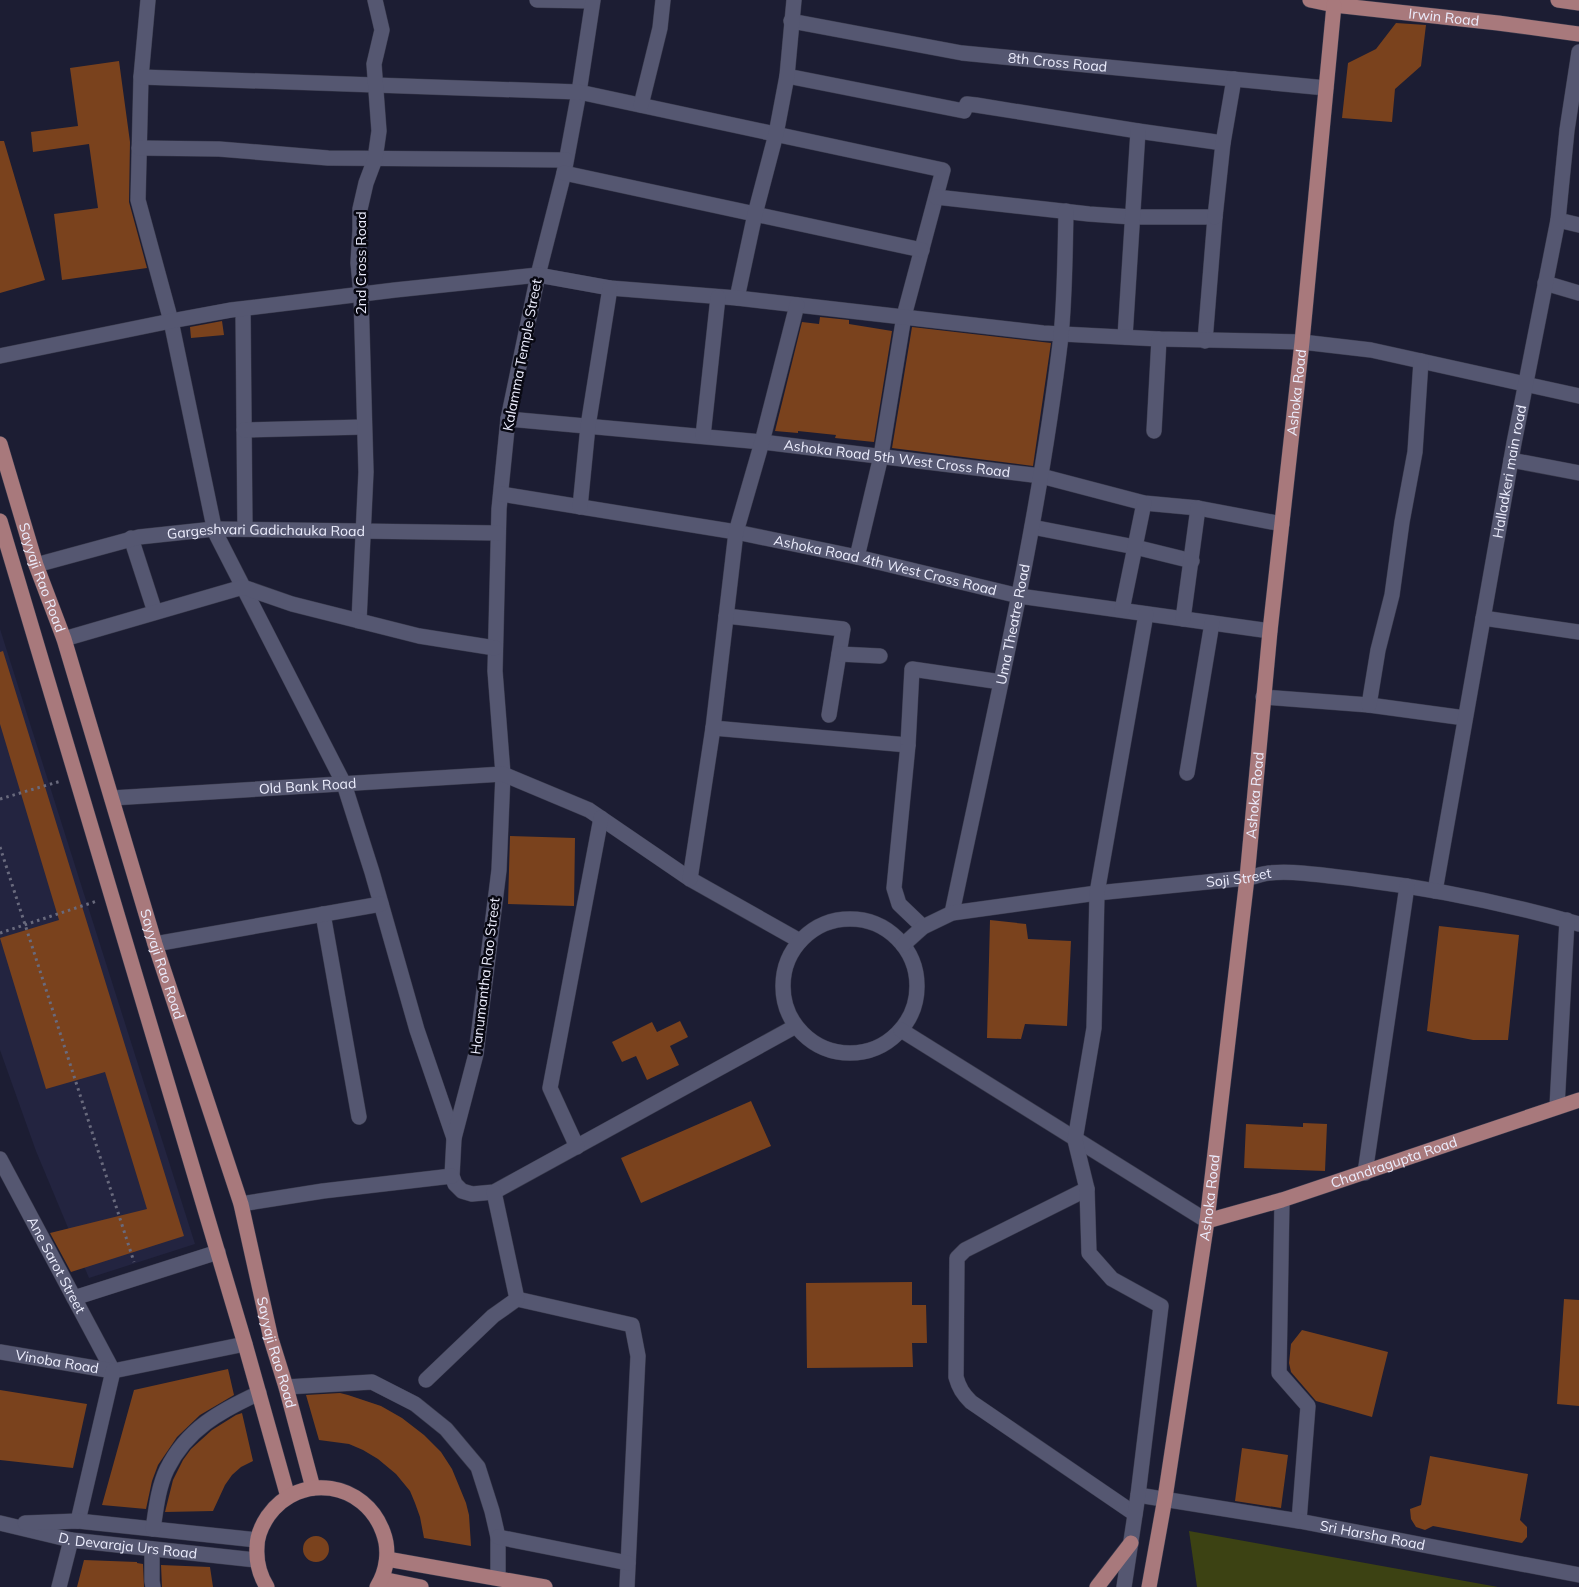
<svg xmlns="http://www.w3.org/2000/svg" width="1579" height="1587" font-family="Mulish,sans-serif">
<rect width="100%" height="100%" fill="#1c1d33"/>
<path fill="#232440" d="M0,629L195,1244L89,1278L36,1151L0,1050Z"/>
<path fill="#3c4213" d="M1189,1531L1498,1587H1197Z"/>
<path fill="#7a421d" d="M1396,23L1426,25L1421,66L1395,89L1392,122L1342,118L1348,63L1376,49Z
M119,61L130,142L129,202L147,268L62,280L54,214L98,208L89,144L33,152L31,132L78,126L70,68Z
M0,141H4L45,280L0,293Z
M820,317L849,320V324L892,331L874,442L835,438L836,435L798,431V433L775,431L802,322L819,324Z
M222,321L224,335L191,338L190,327Z
M912,327L1051,343L1033,466L892,448Z
M3,651L184,1236L71,1272L50,1233L147,1209L105,1072L46,1089L0,938L59,920L0,724V652Z
M510,836L575,838L574,906L508,904Z
M990,920L1026,924L1028,939L1071,941L1067,1026L1025,1024L1021,1039L987,1038Z
M1439,926L1519,935L1508,1040H1473L1427,1031Z
M680,1021L688,1037L670,1046L679,1065L647,1080L636,1056L622,1062L612,1042L652,1022L657,1032Z
M751,1101L771,1146L641,1203L621,1158Z
M1303,1123L1327,1124L1325,1171L1244,1168L1246,1124L1303,1127Z
M912,1282V1305H926L927,1343H912L913,1367L807,1368L806,1283Z
M1564,1299L1579,1300V1406L1557,1404Z
M1302,1330L1388,1352L1372,1417L1316,1401L1291,1372L1289,1363L1291,1344Z
M228,1369L234,1395L200,1415L177,1437L158,1465L152,1481L146,1509L102,1505L134,1390Z
M0,1390L87,1404L73,1468L0,1460Z
M340,1393L348,1395L381,1406L402,1418L424,1435L441,1452L452,1469L466,1503L469,1515L471,1546L424,1538L420,1517L415,1503L410,1491L396,1474L378,1459L363,1450L349,1444L319,1440L306,1395Z
M242,1413L253,1461L241,1467L232,1475L225,1485L213,1511L165,1512L173,1480L183,1460L191,1449L212,1430L236,1415Z
M1242,1448L1288,1455L1281,1508L1235,1501Z
M1430,1456L1528,1474L1520,1520L1527,1527V1537L1522,1543L1433,1526L1425,1530L1416,1527L1411,1519L1410,1509L1421,1505Z
M303 1549a13 13 0 1 1 26 0a13 13 0 1 1-26 0Z
M84,1560L137,1562V1563L143,1564L144,1587H77Z
M161,1565L210,1567L213,1587H162Z"/>
<g fill="none" stroke-linecap="round" stroke-linejoin="round">
<defs>
<g id="minor">
<path d="M148,0L141,77L138,200L171,321L215,532L344,784L372,872L417,1030L454,1138"/>
<path d="M537,0L592,1"/>
<path d="M593,0L579,92L564,173L538,275L508,419L499,509L495,671L503,774L499,870L476,1054L454,1138L452,1176L455,1184L462,1191L472,1194L494,1192L796,1026"/>
<path id="s1" d="M791,21L962,53L1326,88"/>
<path d="M787,76L964,111L967,104L976,105L1138,131L1223,143"/>
<path d="M141,77L579,92L943,170L904,316L881,456L857,557"/>
<path d="M641,105L660,28L663,0"/>
<path d="M139,148L219,149L328,158L566,160"/>
<path d="M564,173L922,250"/>
<path d="M936,197L1089,214L1132,217H1215L1205,341"/>
<path d="M1215,217L1223,143L1234,79"/>
<path d="M1558,220L1579,225"/>
<path d="M1545,283L1579,293"/>
<path d="M737,298L755,214L776,134L787,76L794,0"/>
<path d="M243,309L245,529"/>
<path d="M1125,337L1138,131"/>
<path d="M0,356L171,321L231,310L395,290L538,275L610,288L737,298L1043,333L1159,339L1302,342L1371,350L1579,396"/>
<path id="s2" d="M508,419L762,442L1041,476L1144,503L1198,508L1282,524"/>
<path d="M244,430L364,427"/>
<path d="M1154,431L1159,339"/>
<path d="M703,436L718,297"/>
<path d="M1511,460L1579,473"/>
<path id="s3" d="M501,494L736,532L857,557L1019,596L1270,631"/>
<path d="M580,507L588,426L610,288"/>
<path d="M1032,527L1135,547L1192,561"/>
<path d="M131,538L155,612"/>
<path id="s4" d="M36,565L139,537L214,529L498,533"/>
<path d="M1122,610L1144,503"/>
<path d="M726,616L843,629L829,715"/>
<path d="M1483,618L1579,632"/>
<path d="M1183,619L1198,508"/>
<path d="M359,621L366,472L361,294L358,263L360,230V209L366,183L375,159L379,131L374,64L382,30L375,0"/>
<path d="M64,639L243,587L292,604L419,636L495,648"/>
<path d="M839,654L880,656"/>
<path d="M1263,697L1369,705L1465,718"/>
<path d="M1369,705L1378,650L1392,595L1402,522L1415,452L1421,361"/>
<path d="M713,728L908,745"/>
<path d="M1187,773L1212,623"/>
<path id="s5" d="M112,798L503,774L589,810L690,879L800,941"/>
<path d="M690,879L713,728L736,532L762,442L797,305"/>
<path id="s6" d="M1435,891L1514,443L1558,220L1567,130L1579,52"/>
<path id="s7" d="M952,913C992,721 1038,530 1061,336C1065,295 1065,253 1066,211"/>
<path d="M323,914L359,1117"/>
<circle cx="850" cy="986" r="67"/>
<path d="M923,927L899,904L894,888L908,745L912,669L1001,682"/>
<path d="M155,944L381,904"/>
<path id="s8" d="M903,945L923,927L952,913L1097,893L1247,878C1254,877 1261,874 1269,873C1296,870 1335,877 1363,880C1436,889 1508,904 1579,924"/>
<path d="M901,1030L1207,1221"/>
<path d="M1557,1107L1567,920"/>
<path d="M577,1147L550,1088L601,818"/>
<path id="s9" d="M0,1159L113,1371"/>
<path d="M1365,1173L1407,886"/>
<path d="M1087,1189L965,1250L957,1258L956,1377C959,1388 963,1394 971,1402L1135,1514"/>
<path d="M1282,1200L1279,1373L1308,1406L1299,1521"/>
<path d="M241,1204L323,1191L452,1176"/>
<path d="M74,1298L218,1252"/>
<path d="M517,1299L632,1325L638,1356L627,1587"/>
<path id="s10" d="M0,1352L113,1371L245,1344"/>
<path d="M426,1380L493,1316L517,1299L494,1192"/>
<path d="M286,1387L372,1382L415,1404L446,1429L478,1467L492,1511L498,1537V1578"/>
<path id="s11" d="M1138,1495L1299,1521L1579,1575"/>
<path d="M78,1521L113,1371"/>
<path id="s12" d="M0,1523L71,1540L256,1560"/>
<path d="M25,1523L78,1521L257,1540"/>
<path d="M153,1529C156,1509 158,1488 167,1469C187,1429 220,1411 259,1393"/>
<path d="M498,1537L628,1563"/>
<path d="M152,1549V1581L153,1587"/>
<path d="M59,1587L71,1540"/>
<path d="M1124,1587L1138,1495L1161,1306L1112,1279L1089,1253L1087,1189L1075,1140L1094,1028L1097,893L1146,614"/>
</g>
<g id="major">
<path id="s13" d="M1310,0L1334,5L1498,23L1579,34"/>
<path d="M1558,0L1579,3"/>
<path id="s14" d="M0,444L36,565L64,639L155,944L241,1204L271,1339L286,1387L313,1488"/>
<path d="M0,521L245,1344L288,1497"/>
<path id="s15" d="M1207,1221L1282,1200L1579,1100"/>
<path d="M387,1559L545,1587"/>
<path d="M382,1579L421,1587"/>
<path d="M267,1587C259,1574 256,1562 257,1547C257,1536 262,1525 268,1516C300,1471 365,1482 383,1532C390,1550 387,1571 377,1587"/>
<path d="M1097,1587L1131,1543"/>
<path id="s16" d="M1149,1587L1165,1498L1207,1221L1247,878L1270,631L1302,342L1334,5"/>
</g>
</defs>
<use href="#minor" stroke="#393a4c" stroke-width="16"/>
<use href="#major" stroke="#393a4c" stroke-width="16"/>
<path stroke="#696a7d" stroke-width="3" stroke-dasharray="2.5 4" stroke-linecap="butt" d="M0,799L61,781
M0,847L134,1262
M0,933L97,901"/>
<use href="#minor" stroke="#555771" stroke-width="15"/>
<use href="#major" stroke="#a8797c" stroke-width="15"/>
</g>
<g text-anchor="middle" dominant-baseline="central" stroke-width="5" stroke-linejoin="round" paint-order="stroke">
<g font-size="14" fill="#ecedfd" stroke="#080812">
<text stroke="none"><textPath href="#s13" startOffset="135">Irwin Road</textPath></text>
<text stroke="none"><textPath href="#s1" startOffset="270">8th Cross Road</textPath></text>
<text transform="translate(361 263) rotate(-90)">2nd Cross Road</text>
<text transform="translate(522 355) rotate(-79)">Kalamma Temple Street</text>
<text stroke="none"><textPath href="#s16" startOffset="1204">Ashoka Road</textPath></text>
<text stroke="none"><textPath href="#s2" startOffset="391">Ashoka Road 5th West Cross Road</textPath></text>
<text stroke="none"><textPath href="#s6" startOffset="426">Halladkeri main road</textPath></text>
<text stroke="none"><textPath href="#s4" startOffset="234">Gargeshvari Gadichauka Road</textPath></text>
<text stroke="none"><textPath href="#s3" startOffset="391">Ashoka Road 4th West Cross Road</textPath></text>
<text stroke="none"><textPath href="#s14" startOffset="140">Sayyaji Rao Road</textPath></text>
<text stroke="none"><textPath href="#s7" startOffset="295">Uma Theatre Road</textPath></text>
<text stroke="none"><textPath href="#s5" startOffset="196">Old Bank Road</textPath></text>
<text stroke="none"><textPath href="#s16" startOffset="799">Ashoka Road</textPath></text>
<text stroke="none"><textPath href="#s8" startOffset="348">Soji Street</textPath></text>
<text stroke="none"><textPath href="#s14" startOffset="545">Sayyaji Rao Road</textPath></text>
<text transform="translate(485 976) rotate(-83)">Hanumantha Rao Street</text>
<text stroke="none"><textPath href="#s15" startOffset="196">Chandragupta Road</textPath></text>
<text stroke="none"><textPath href="#s16" startOffset="394">Ashoka Road</textPath></text>
<text stroke="none"><textPath href="#s9" startOffset="120">Ane Sarot Street</textPath></text>
<text stroke="none"><textPath href="#s14" startOffset="950">Sayyaji Rao Road</textPath></text>
<text stroke="none"><textPath href="#s10" startOffset="58">Vinoba Road</textPath></text>
<text stroke="none"><textPath href="#s11" startOffset="238">Sri Harsha Road</textPath></text>
<text stroke="none"><textPath href="#s12" startOffset="130">D. Devaraja Urs Road</textPath></text>
</g>
</g>
</svg>
